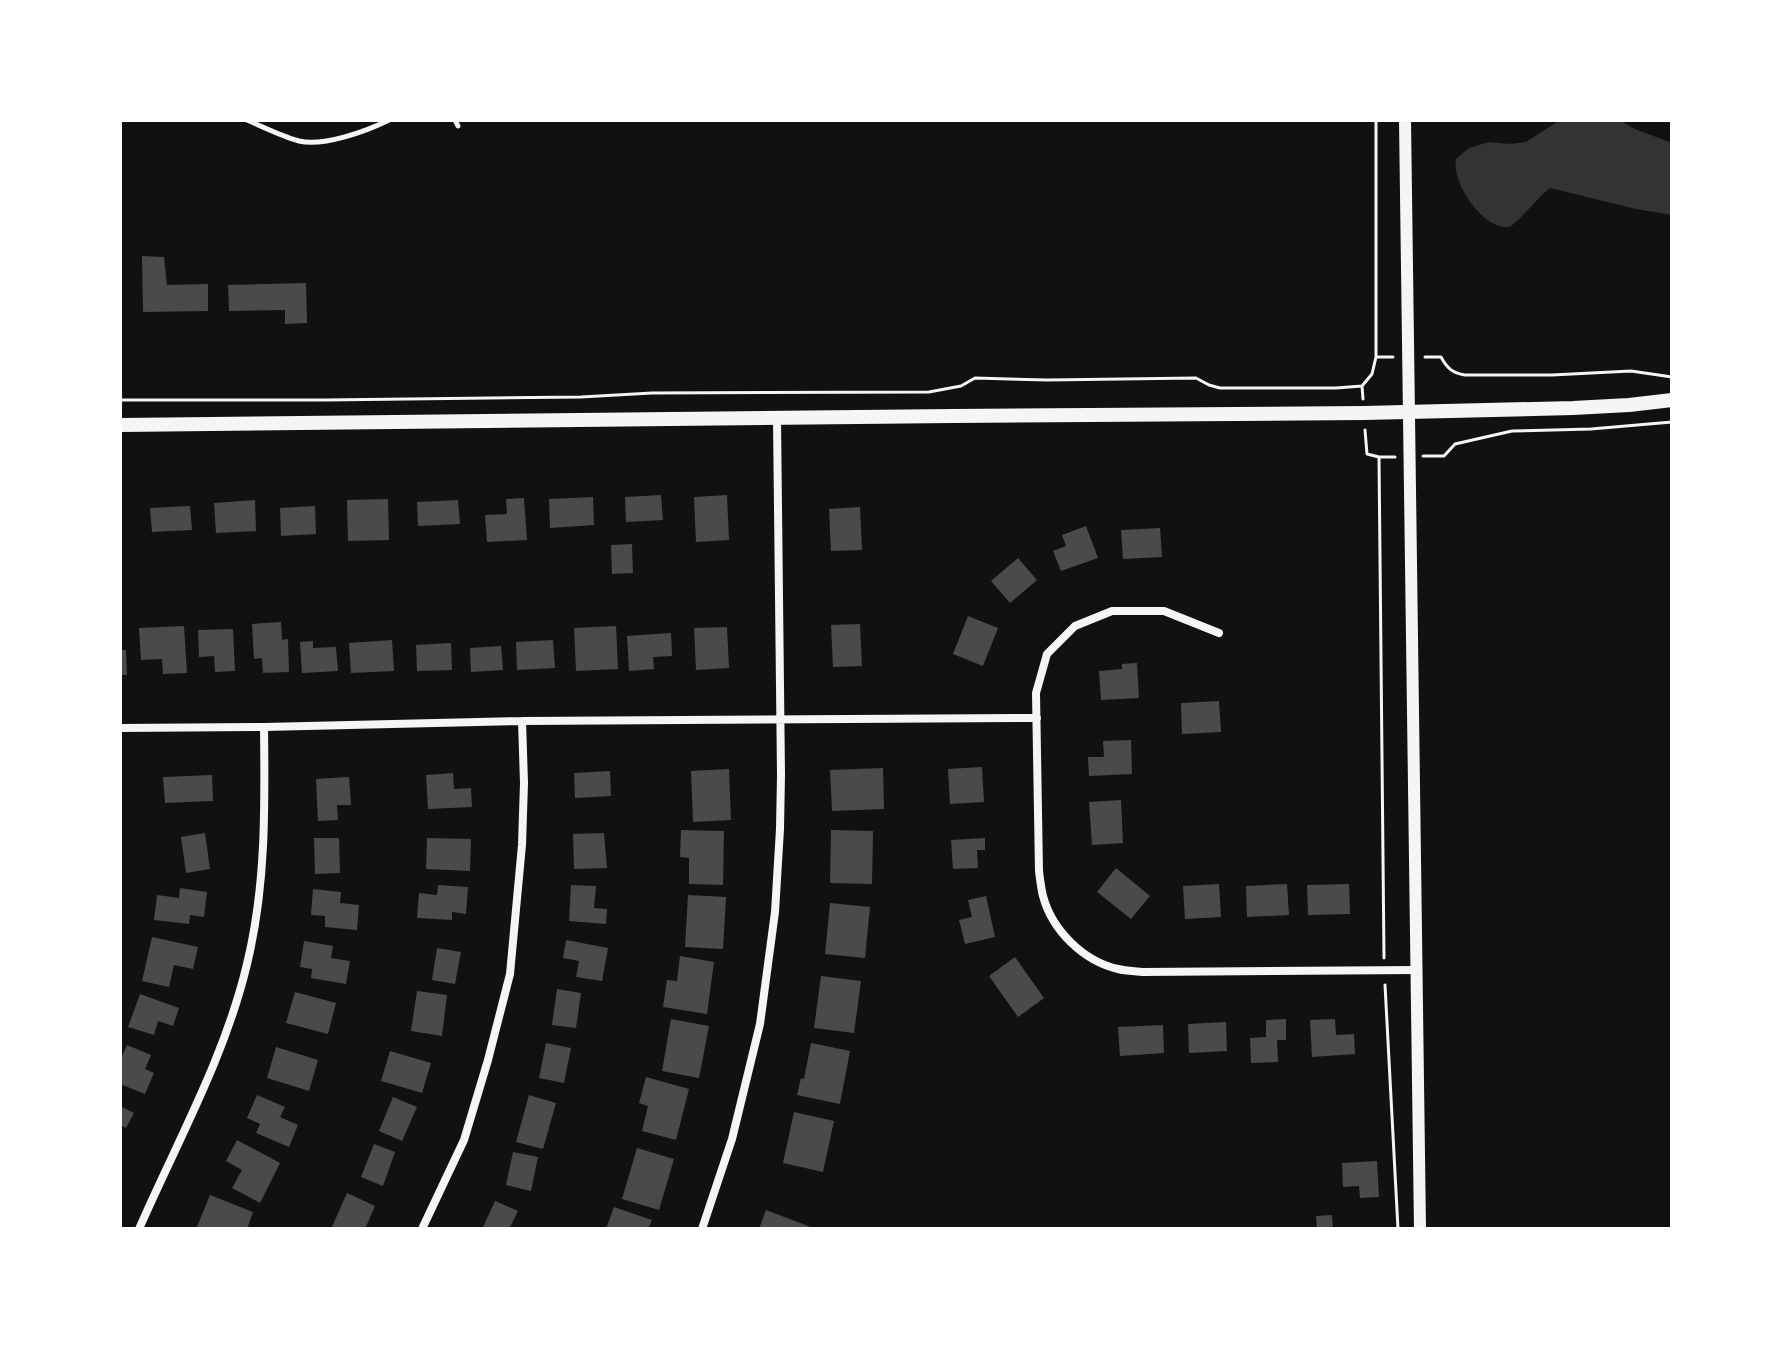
<svg xmlns="http://www.w3.org/2000/svg" width="1792" height="1349" font-family="'Titillium Web',sans-serif">
<rect width="100%" height="100%" fill="#111"/>
<path fill="#333" d="M1560,120H1619L1635,129L1672,143V215L1636,209L1550,188C1540,195 1515,226 1509,227C1483,230 1451,182 1456,159L1469,148L1489,142L1510,144L1526,142Z"/>
<path fill="#4a4a4a" d="M142,256L164,257L167,285L208,284V311L143,312Z
M306,283L307,323L285,324V310L229,311L228,285Z
M661,495L663,520L626,522L625,497Z
M727,495L729,540L696,542L694,497Z
M593,497L594,525L550,528L549,499Z
M524,498L527,540L487,542L485,515L507,514L506,499Z
M388,499L389,540L348,541L347,500Z
M255,500L256,531L216,533L214,503Z
M458,500L460,524L418,526L417,502Z
M190,506L192,530L152,532L150,508Z
M315,506L316,534L281,536L280,508Z
M860,507L862,550L831,551L829,509Z
M1086,526L1098,558L1061,571L1053,551L1066,546L1062,535Z
M1160,528L1162,557L1123,559L1121,530Z
M632,544L633,573L612,574L611,545Z
M1018,558L1037,580L1010,603L991,581Z
M968,616L998,628L983,666L953,654Z
M281,622L282,640L288,639L289,672L263,673L262,658L254,659L252,624Z
M860,624L862,666L833,667L831,625Z
M184,626L187,673L163,674L162,659L141,660L139,628Z
M616,626L618,669L576,671L574,628Z
M727,627L729,668L696,670L694,628Z
M233,629L235,671L215,672L214,656L199,657L198,630Z
M671,633L672,656L653,657L654,669L629,671L627,636Z
M392,640L394,671L351,673L349,643Z
M553,640L555,668L517,670L516,642Z
M313,641V648L336,647L338,671L302,673L300,642Z
M451,643L452,670L417,671L416,645Z
M501,646L503,670L471,672L470,648Z
M120,650H126L127,675H120Z
M1137,663L1139,698L1101,700L1099,671L1122,669V664Z
M1219,701L1221,732L1182,734L1181,703Z
M1131,740L1132,774L1089,776L1088,757H1104L1103,741Z
M982,767L984,802L950,804L948,769Z
M883,768L884,809L832,811L830,770Z
M729,769L731,820L693,822L691,771Z
M610,771L611,796L575,798L574,773Z
M453,773L454,789L471,788L472,807L428,809L426,775Z
M212,775L213,801L165,803L163,777Z
M349,777L351,805H337L338,820L318,821L316,779Z
M1121,800L1123,843L1092,845L1089,802Z
M681,830L724,831L723,885L689,884V858L680,857Z
M831,830L873,831L872,884L830,883Z
M205,833L210,869L186,873L181,837Z
M604,833L607,868L574,869L573,834Z
M314,838H339L340,873L315,874Z
M427,838L471,839L470,871L426,869Z
M985,838V850H977L978,868L953,869L951,840Z
M1116,868L1150,896L1131,919L1097,892Z
M1219,884L1221,917L1185,919L1183,886Z
M1287,884L1289,915L1247,917L1246,886Z
M1349,884L1350,914L1308,915L1307,885Z
M438,885L468,887L466,914L452,912V920L417,918L419,893L437,895Z
M571,885L596,886L594,908L607,909L606,924L569,921Z
M180,888L207,892L204,917L190,915L189,924L154,920L157,895L179,898Z
M313,889L341,892L340,903L359,905L357,930L325,927V916L311,915Z
M688,895L726,897L723,949L685,947Z
M986,896L995,937L965,944L959,920L972,917L968,900Z
M830,903L870,907L865,958L825,954Z
M152,937L198,947L193,969L174,965L169,987L142,981Z
M566,940L608,948L602,981L576,977L579,961L563,958Z
M304,941L333,946L331,958L350,961L346,984L311,978L312,969L300,967Z
M437,948L461,952L455,984L432,980Z
M680,956L714,962L707,1014L663,1007L667,980L677,981Z
M1015,957L1044,998L1018,1017L989,976Z
M821,976L861,981L854,1033L814,1028Z
M557,989L581,993L576,1028L552,1025Z
M417,991L447,995L442,1036L411,1031Z
M295,992L336,1003L328,1034L286,1023Z
M140,994L179,1008L173,1026L158,1021L154,1035L128,1027Z
M671,1019L709,1026L699,1078L662,1071Z
M1286,1019V1040H1277L1278,1062L1251,1063L1250,1038L1266,1037V1020Z
M1335,1019L1336,1035L1354,1034L1355,1054L1312,1057L1310,1020Z
M1226,1022L1227,1051L1189,1053L1188,1024Z
M1163,1025L1164,1053L1120,1056L1118,1027Z
M546,1043L571,1048L564,1083L539,1078Z
M811,1043L850,1051L840,1104L797,1095L801,1078L804,1079Z
M127,1045L151,1055L145,1069L154,1073L145,1094L120,1084V1055L122,1056Z
M276,1047L318,1060L309,1091L267,1078Z
M390,1051L431,1063L422,1093L381,1081Z
M646,1077L689,1089L676,1140L642,1131L648,1106L639,1103Z
M257,1095L285,1107L280,1117L298,1125L289,1147L256,1133L260,1124L247,1118Z
M529,1095L556,1103L543,1149L516,1142Z
M393,1097L417,1107L402,1141L379,1131Z
M120,1106L134,1113L126,1128L120,1125Z
M794,1112L834,1121L823,1172L783,1163Z
M237,1140L280,1163L260,1203L232,1188L242,1170L226,1161Z
M374,1144L395,1152L383,1186L361,1177Z
M637,1148L674,1159L659,1210L622,1199Z
M513,1152L538,1157L531,1191L506,1185Z
M1377,1161L1379,1197L1360,1198L1359,1186L1343,1187L1342,1163Z
M347,1193L375,1206L365,1229H331Z
M210,1195L253,1212L247,1229H196Z
M495,1201L518,1211L509,1229H482Z
M614,1207L652,1220L648,1229H606Z
M766,1210L816,1229H759Z
M1332,1215L1333,1229H1317L1316,1216Z"/>
<g fill="none" stroke-linecap="round" stroke-linejoin="round">
<path stroke="#f5f5f5" stroke-width="3" d="M1377,357H1393
M1425,357H1441C1447,368 1452,373 1465,375H1552L1631,371L1672,377
M1363,399L1362,386L1372,374L1376,357V120
M120,400H325L581,397L652,393L929,392L961,386L975,378L1047,380L1196,378L1209,385L1220,388H1336L1362,386
M1365,430L1367,454L1379,457H1395
M1423,456H1444L1455,444L1512,431L1591,429L1672,422
M1379,457L1384,958
M1385,985L1398,1229"/>
<path stroke="#f5f5f5" stroke-width="5" d="M247,120C263,127 281,136 299,141C323,147 367,131 389,120
M455,120L458,126"/>
<path stroke="#f5f5f5" stroke-width="8" d="M1219,633L1164,611H1112L1075,626L1047,654L1036,693L1039,871C1040,879 1041,888 1043,896C1052,930 1083,961 1118,969C1126,971 1135,971 1143,972L1416,970
M120,728L264,727L522,721L1037,718
M139,1229C177,1142 225,1057 247,964C266,887 265,806 264,727
M422,1229L464,1140L488,1060L510,974L522,845L524,783L522,721
M702,1229L732,1139L760,1024L775,912L780,829L781,775L777,419"/>
<path stroke="#f5f5f5" stroke-width="12" d="M1405,120L1420,1229"/>
<path stroke="#f5f5f5" stroke-width="14" d="M120,425L953,416L1364,413L1573,408L1629,405L1672,400"/>
</g>
<rect width="1792" height="1349" fill="none" stroke="#ffffff" stroke-width="244"/>
</svg>
